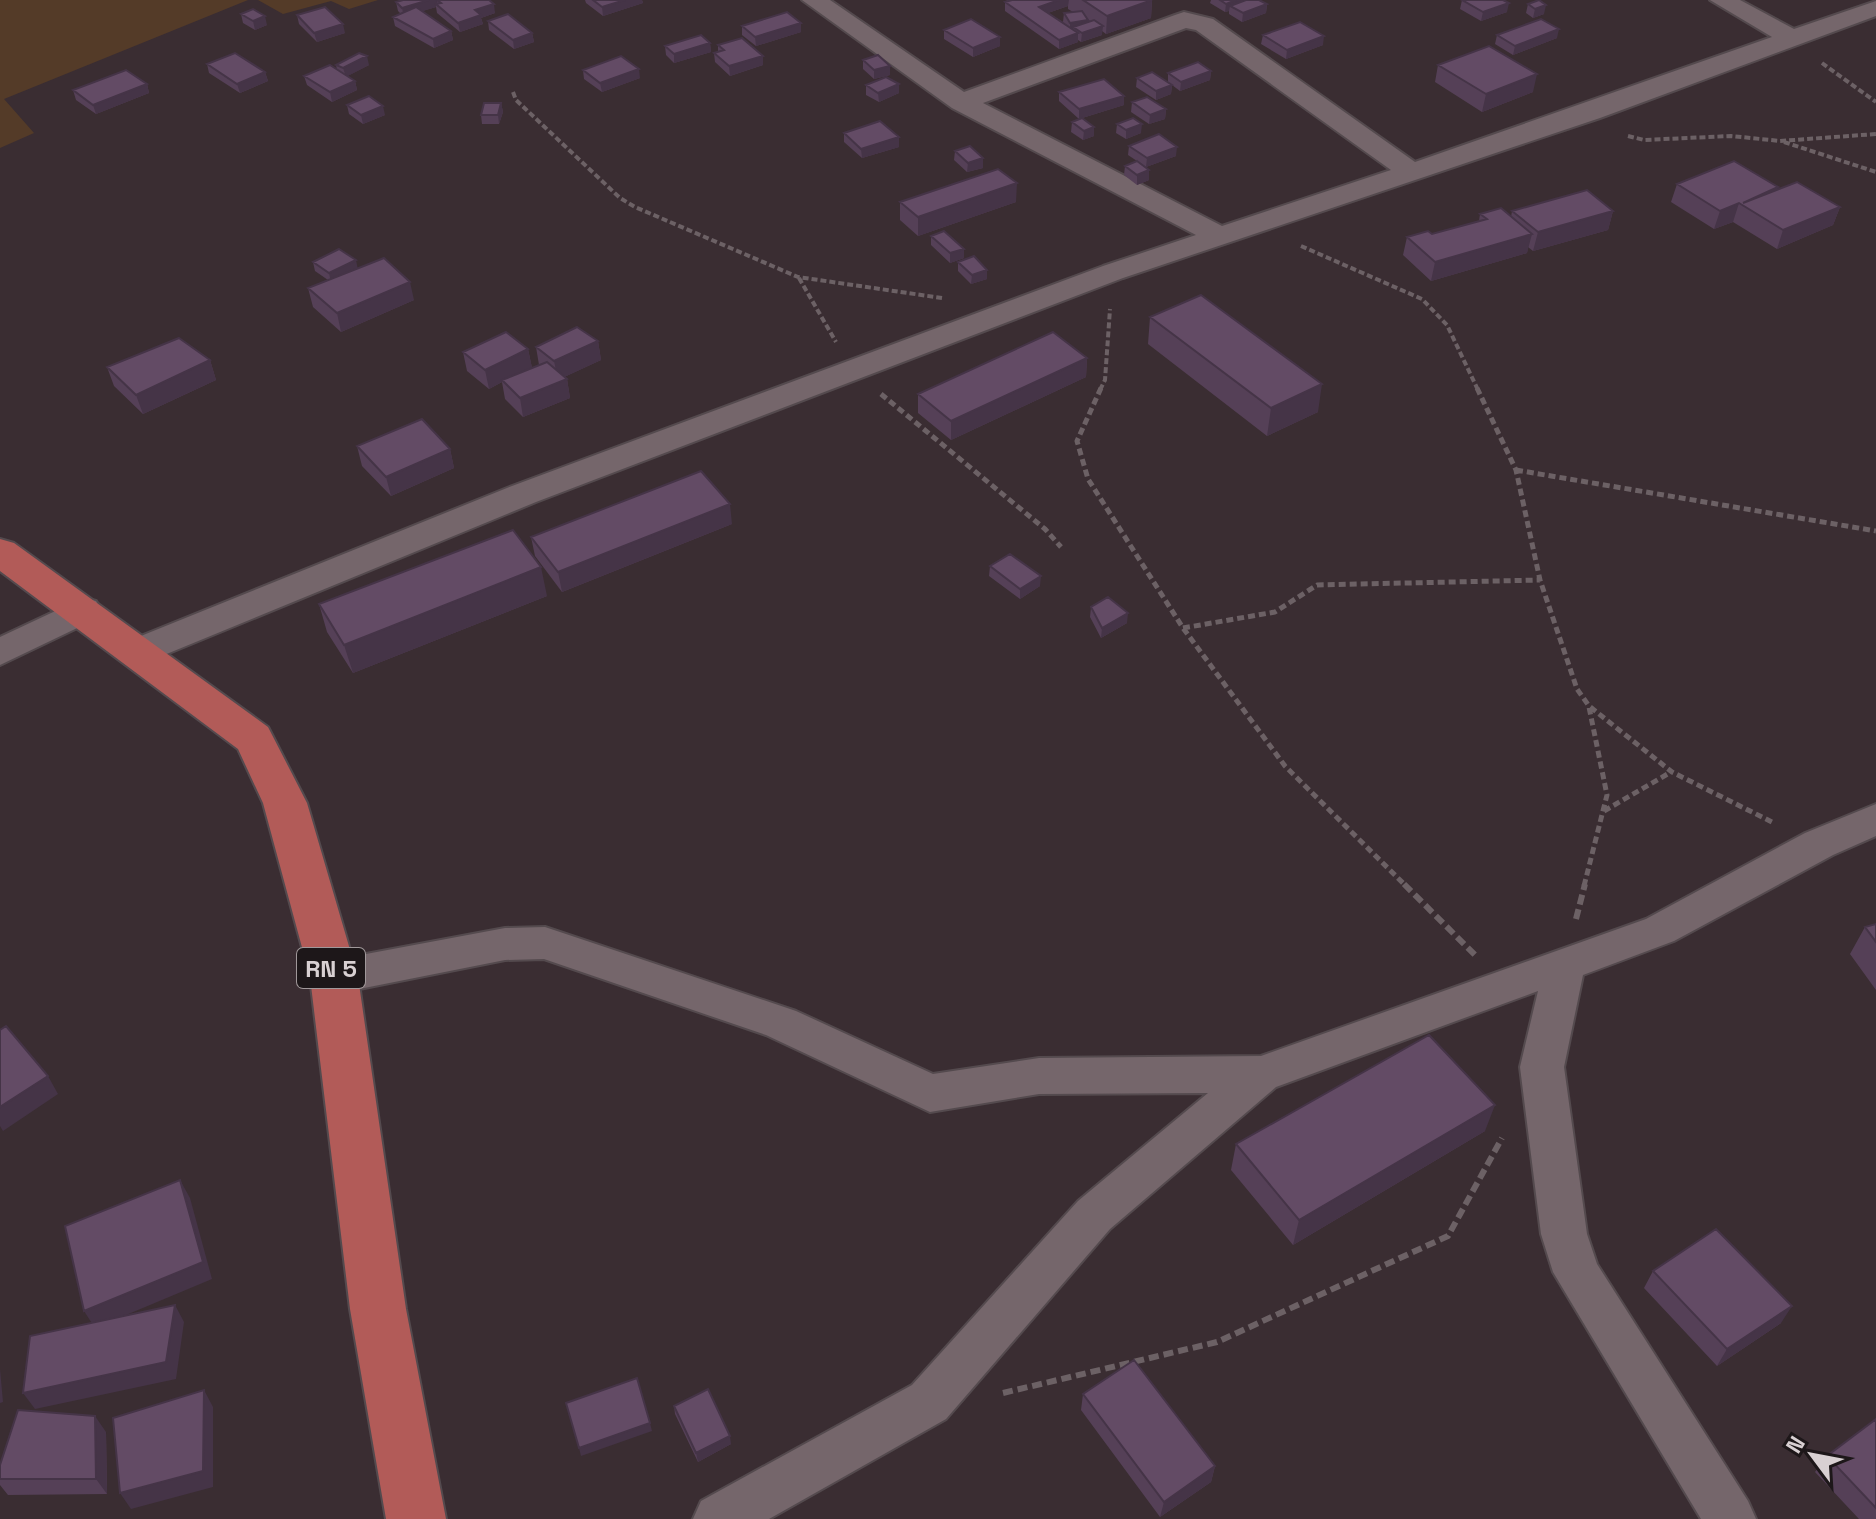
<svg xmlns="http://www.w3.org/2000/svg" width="1876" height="1519" font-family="'Space Grotesk',sans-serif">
<rect width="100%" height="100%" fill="#3a2d32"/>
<path fill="#543b28" d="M0,0H248L4,99L34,133L0,148Z
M258,0H378L349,9L331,1L283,14Z"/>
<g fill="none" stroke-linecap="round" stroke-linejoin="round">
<defs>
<path id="street" d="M802,0H830L964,92L1175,15L1184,12L1213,19L1415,162L1772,37L1710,0H1740L1794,29L1876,1V16L1600,118L1123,278L536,502L152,660L139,664L126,660L121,651L126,642L512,486L1103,266L1196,235L952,108ZM1186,28L1196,30L1391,170L1222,226L983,103Z
M83,598L96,601L101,610L96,619L0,665V637Z
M1876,804V836L1833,855L1674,941L1583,975L1564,1067L1587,1234L1597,1264L1748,1501L1756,1519H1701L1553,1272L1541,1234L1520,1067L1538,991L1276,1087L1110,1229L946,1419L769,1519H693L701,1501L912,1385L1078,1201L1208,1093L1039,1094L930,1112L766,1035L544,959L505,960L334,994L319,989L313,977L319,965L334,960L505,928L545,927L796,1011L933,1074L1039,1058L1261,1056L1646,919L1805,833Z"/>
<path id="primary" d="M0,539L14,543L268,727L307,803L358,977L406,1309L446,1519H386L350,1309L310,977L263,803L238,749L0,571Z"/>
</defs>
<use href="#street" stroke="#544a4e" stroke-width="4"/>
<use href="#primary" stroke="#544a4e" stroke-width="4"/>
<path stroke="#6c6165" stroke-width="4" stroke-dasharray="6 3" stroke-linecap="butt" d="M1822,63L1876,102
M513,92L516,100L620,198L635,207L798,277L942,298
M1628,136L1644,140L1731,136L1780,141L1876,134
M1784,142L1876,172
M1301,246L1422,299L1447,325L1478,390
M799,278L836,342
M1100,390L1105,380L1110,309"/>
<path stroke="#6c6165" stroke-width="5" stroke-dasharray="7 4" stroke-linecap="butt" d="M1101,388L1077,441L1088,479L1183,628L1285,766L1406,886
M1477,388L1516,470L1540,580L1577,689L1589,706L1672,772L1774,823
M881,394L1045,529L1061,547
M1516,470L1876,531
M1183,628L1275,612L1317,585L1540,580
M1604,811L1671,772
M1584,886L1607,795L1589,707"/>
<path stroke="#6c6165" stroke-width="6" stroke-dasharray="10 5" stroke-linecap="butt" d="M1404,884L1475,955
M1576,919L1585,884
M1003,1393L1217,1342L1448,1236L1502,1138"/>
<use href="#street" fill="#75666b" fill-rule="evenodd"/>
<use href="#primary" fill="#b25b58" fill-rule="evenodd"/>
</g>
<path fill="#554057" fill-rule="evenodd" d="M403,0H489L495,13L481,18L483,24L460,32L437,13L436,7L422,11L451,31L453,40L434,48L395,26L393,17L401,14L398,11L396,2Z
M585,0H642L643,3L603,16L586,3Z
M1006,0H1152L1151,18L1106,34L1102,31V35L1081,42L1078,40V42L1059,49L1005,11V2L1008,1ZM1068,6V9L1073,12L1064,13L1063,22L1048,13Z
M1211,0H1259L1267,4L1266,13L1242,22L1229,14V11L1225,12L1210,3Z
M1462,0L1507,12L1481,21L1460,9Z
M1528,4L1544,14L1533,18L1526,13Z
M241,14L267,25L255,30L243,23Z
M297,15L345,33L317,42L299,24Z
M488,21L532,33L534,42L514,49L489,30Z
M801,23V32L756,46L742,35V26Z
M944,30L1000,37V46L973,57L944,39Z
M1263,35L1323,45L1286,59L1261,44Z
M1497,35L1557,38L1513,55L1495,44Z
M710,43L711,52L674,63L666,55L665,46Z
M718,45L763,65L730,76L715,62L714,53L718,52Z
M863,60L890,75L874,79L863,69Z
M207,64L265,72L268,81L240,93L209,73Z
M336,65H369L347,76L355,81L357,90L332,102L307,85L304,76L337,70Z
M1438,65L1533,92L1482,112L1435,82Z
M583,70L640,78L602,92L584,79Z
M1211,71L1210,80L1180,91L1172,85L1171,94L1156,100L1136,87L1137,78L1168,82V73Z
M147,84L149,93L96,114L76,100L73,90Z
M866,85L899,93L879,102L866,95Z
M1059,92L1124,105L1079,119L1059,101Z
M1132,102L1166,109L1165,119L1149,124L1131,112Z
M501,103L503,112L499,124H482L481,115Z
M347,105L385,115L363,124L349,114Z
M1072,122L1094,136L1083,140L1071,132Z
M1117,124L1141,133L1126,139L1116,133Z
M844,133L899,137V147L862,158L844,142Z
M1129,146L1176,156L1146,167L1149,170V180L1137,185L1124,175L1125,166L1137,161L1128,155Z
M955,151L983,158V168L967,172L954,160Z
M1677,184L1777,189L1840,207L1833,225L1777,249L1733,222L1714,229L1671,202Z
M900,202H1016L918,236L900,220Z
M1512,211H1613L1608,230L1533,251L1528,247L1527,253L1431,281L1403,255L1407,237L1432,234L1479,221L1480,214L1511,217Z
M931,236L964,249V258L950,263L931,245Z
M313,262L358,269L414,300L341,332L313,307L308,288L328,280L315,271Z
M958,262L987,270V279L971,284L958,271Z
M1150,317L1318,412L1267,436L1148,344Z
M598,341L601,360L564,377L567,379L570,398L523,417L505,399L502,382L489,389L467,371L463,352L528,349L532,368L539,365L536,347Z
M1087,358L1086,377L951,440L918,413V394Z
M210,360L216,380L143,414L114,386L107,367Z
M357,446L450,449L454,468L391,496L362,466Z
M732,524L562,592L535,556L531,537Z
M990,566L1040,586L1020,599L989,576Z
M547,596L353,673L327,632L319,604Z
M1091,607L1127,623L1101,638L1090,617Z
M1876,924V990L1850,954L1865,927Z
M1485,1131L1293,1245L1231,1170L1236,1144Z
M1653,1271L1781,1323L1717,1366L1644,1288Z
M1083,1394L1215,1466L1211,1482L1160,1517L1081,1410Z
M674,1406L731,1444L698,1462L675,1414Z
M1876,1419V1519H1859L1815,1472L1827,1456Z
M106,1432L107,1494L8,1495L0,1485V1465Z"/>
<path fill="#453447" d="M429,0H460L441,3L437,0L438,7L436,4V7L404,17L402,8Z
M625,0H642L643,3L603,16L602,7Z
M1059,0H1069L1068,6L1039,16V7Z
M1152,0L1151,18L1106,34L1107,16Z
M1236,0H1252L1230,6L1229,11L1225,12L1226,4Z
M1509,3L1507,12L1481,21L1483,12Z
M494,4L495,13L481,18L483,24L460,32L458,23L475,10Z
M1267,4L1266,13L1242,22L1243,13Z
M1546,5L1544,14L1533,18L1535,9Z
M265,16L267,25L255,30L253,21Z
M1088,20V29L1073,27V31L1070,32V23Z
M801,23V32L756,46L755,37Z
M343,24L345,33L317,42L314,33Z
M1103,26L1102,35L1081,42L1082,33Z
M1559,29L1557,38L1513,55L1515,46Z
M451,31L453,40L434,48L433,39Z
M532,33L534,42L514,49L513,40Z
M1078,33V42L1059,49V40Z
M1324,36L1323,45L1286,59L1287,50Z
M1000,37V46L973,57V48Z
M710,43L711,52L674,63V54Z
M367,56L369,65L346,77L343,68Z
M763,56V65L730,76L729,66Z
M890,66V75L874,79V70Z
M639,69L640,78L602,92L600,83Z
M1211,71L1210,80L1180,91L1181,82Z
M265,72L268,81L240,93L237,84Z
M1537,74L1533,92L1482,112L1486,94Z
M355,81L357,90L332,102L330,92Z
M147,84L149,93L96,114L93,105Z
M899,84V93L879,102L878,93Z
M1172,85L1171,94L1156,100V91Z
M1124,96V105L1079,119V109Z
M501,103L503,112L499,124L498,115Z
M383,106L385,115L363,124L361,115Z
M1166,109L1165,119L1149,124L1150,115Z
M1142,124L1141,133L1126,139V130Z
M1094,127V136L1083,140L1084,131Z
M899,137V147L862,158L861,149Z
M1177,147L1176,156L1146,167L1147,158Z
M983,158V168L967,172L968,163Z
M1149,170V180L1137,185V175Z
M1017,183L1016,202L918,236V217Z
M1739,203L1733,222L1714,229L1720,211Z
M1840,207L1833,225L1777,249L1783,230Z
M1613,211L1608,230L1533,251L1538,232Z
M1532,234L1527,253L1431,281L1435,262Z
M964,249V258L950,263V253Z
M356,260L358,270L331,283L329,273Z
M987,270V279L971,284L972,275Z
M410,282L414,300L341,332L337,313Z
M598,341L601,360L558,380L554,361Z
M528,349L532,368L502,380V382L489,389L485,370Z
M1087,358L1086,377L951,440V421Z
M210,360L216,380L143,414L136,395Z
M567,379L570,398L523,417L520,398Z
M1322,384L1318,412L1267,436L1271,408Z
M450,449L454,468L391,496L386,477Z
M730,504L732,524L562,592L558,572Z
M541,567L547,596L353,673L344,645Z
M1041,576L1040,586L1020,599V589Z
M1128,613L1127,623L1101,638L1102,628Z
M48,1076L58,1094L3,1131L0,1126V1107Z
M1495,1105L1485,1131L1293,1245L1299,1220Z
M180,1180L190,1198L212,1279L95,1328L84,1311Z
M175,1305L184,1322L176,1379L35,1409L23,1393Z
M1792,1306L1781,1323L1717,1366L1727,1349Z
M0,1369L3,1402L0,1403Z
M204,1390L213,1407V1487L131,1509L120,1493Z
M95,1416L106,1432L107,1494L96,1479Z
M650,1423L652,1431L581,1456L579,1448Z
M730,1436L731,1444L698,1462L696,1453Z
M1215,1466L1211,1482L1160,1517L1164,1502Z"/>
<path fill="#634b65" stroke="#453447" stroke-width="2" d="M403,0H429L402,8L396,2Z
M437,0H489L494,4L475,10L481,15L458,23L436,4L441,3Z
M593,0H625L602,7Z
M1012,0H1059L1039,7L1078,33L1059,40L1005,2Z
M1083,0H1152L1107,16Z
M1220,0H1236L1226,4Z
M1246,0H1259L1267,4L1243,13L1230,6Z
M1462,0H1503L1509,3L1483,12Z
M1539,0L1546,5L1535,9L1528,4Z
M325,7L343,24L314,33L297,15Z
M416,7L451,31L433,39L393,17Z
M253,9L265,16L253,21L241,14Z
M1082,11L1088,20L1070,23L1064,13Z
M787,12L801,23L755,37L742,26Z
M508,14L532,33L513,40L488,21Z
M971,19L1000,37L973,48L944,30Z
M1541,19L1559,29L1515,46L1497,35Z
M1094,20L1103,26L1082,33L1073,27Z
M1300,22L1324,36L1287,50L1263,35Z
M701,35L710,43L674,54L665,46Z
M742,38L763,56L729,66L714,53L724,50L718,45Z
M1489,46L1537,74L1486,94L1438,65Z
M235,53L265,72L237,84L207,64Z
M359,53L367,56L343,68L336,65Z
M878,55L890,66L874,70L863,60Z
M621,56L639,69L600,83L583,70Z
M1198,62L1211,71L1181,82L1168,73Z
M330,65L355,81L330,92L304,76Z
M126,70L147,84L93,105L73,90Z
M1152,72L1172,85L1156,91L1137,78Z
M886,77L899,84L878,93L866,85Z
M1104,79L1124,96L1079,109L1059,92Z
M369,96L383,106L361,115L347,105Z
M1147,97L1166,109L1150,115L1132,102Z
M484,103H501L498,115H481Z
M1082,118L1094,127L1084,131L1072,122Z
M1133,118L1142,124L1126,130L1117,124Z
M880,121L899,137L861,149L844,133Z
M1159,134L1177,147L1147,158L1129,146Z
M970,146L983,158L968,163L955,151Z
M1137,161L1149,170L1137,175L1125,166Z
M1734,161L1778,187L1743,203L1797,182L1840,207L1783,230L1739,203L1720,211L1677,184Z
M998,169L1017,183L918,217L900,202Z
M1587,190L1613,211L1538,232L1512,211Z
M1501,208L1532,234L1435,262L1407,237L1428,231L1432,234L1487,219L1480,214Z
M944,231L964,249L950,253L931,236Z
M339,249L356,260L329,273L313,262Z
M974,256L987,270L972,275L958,262Z
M384,258L410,282L337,313L308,288Z
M1201,295L1322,384L1271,408L1150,317Z
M577,327L598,341L554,361L536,347Z
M506,332L528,349L485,370L463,352Z
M1053,332L1087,358L951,421L918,394Z
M179,338L210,360L136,395L107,367Z
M547,362L567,379L520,398L502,380Z
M422,419L450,449L386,477L357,446Z
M701,471L730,504L558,572L531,537Z
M513,530L541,567L344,645L319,604Z
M1010,554L1041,576L1020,589L990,566Z
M1108,597L1128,613L1102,628L1091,607Z
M1876,924V942L1865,927Z
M6,1026L48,1076L0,1107V1030Z
M1429,1035L1495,1105L1299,1220L1236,1144Z
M180,1180L203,1262L84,1311L65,1226Z
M1716,1229L1792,1306L1727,1349L1653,1271Z
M175,1305L166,1362L23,1393L30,1336Z
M1134,1360L1215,1466L1164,1502L1083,1394Z
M637,1378L650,1423L579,1448L566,1403Z
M708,1389L730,1436L696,1453L674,1406Z
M204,1390L203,1471L120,1493L113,1418Z
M18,1410L95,1416L96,1479H0V1465Z
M1876,1419V1508L1827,1456Z"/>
<g text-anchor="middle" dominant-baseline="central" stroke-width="7" stroke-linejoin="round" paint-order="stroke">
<rect fill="#1d1719" stroke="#a0989a" stroke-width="2" x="297" y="948" width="68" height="40" rx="6"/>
<g font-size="24" font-weight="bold" fill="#d8d0d2">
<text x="331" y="968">RN 5</text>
</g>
</g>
<g transform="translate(1812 1455) rotate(302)" stroke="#1d1719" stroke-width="6" paint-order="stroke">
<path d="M0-6L14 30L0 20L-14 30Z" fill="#d8d0d2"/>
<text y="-12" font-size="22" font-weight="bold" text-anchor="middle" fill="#d8d0d2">N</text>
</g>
</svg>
